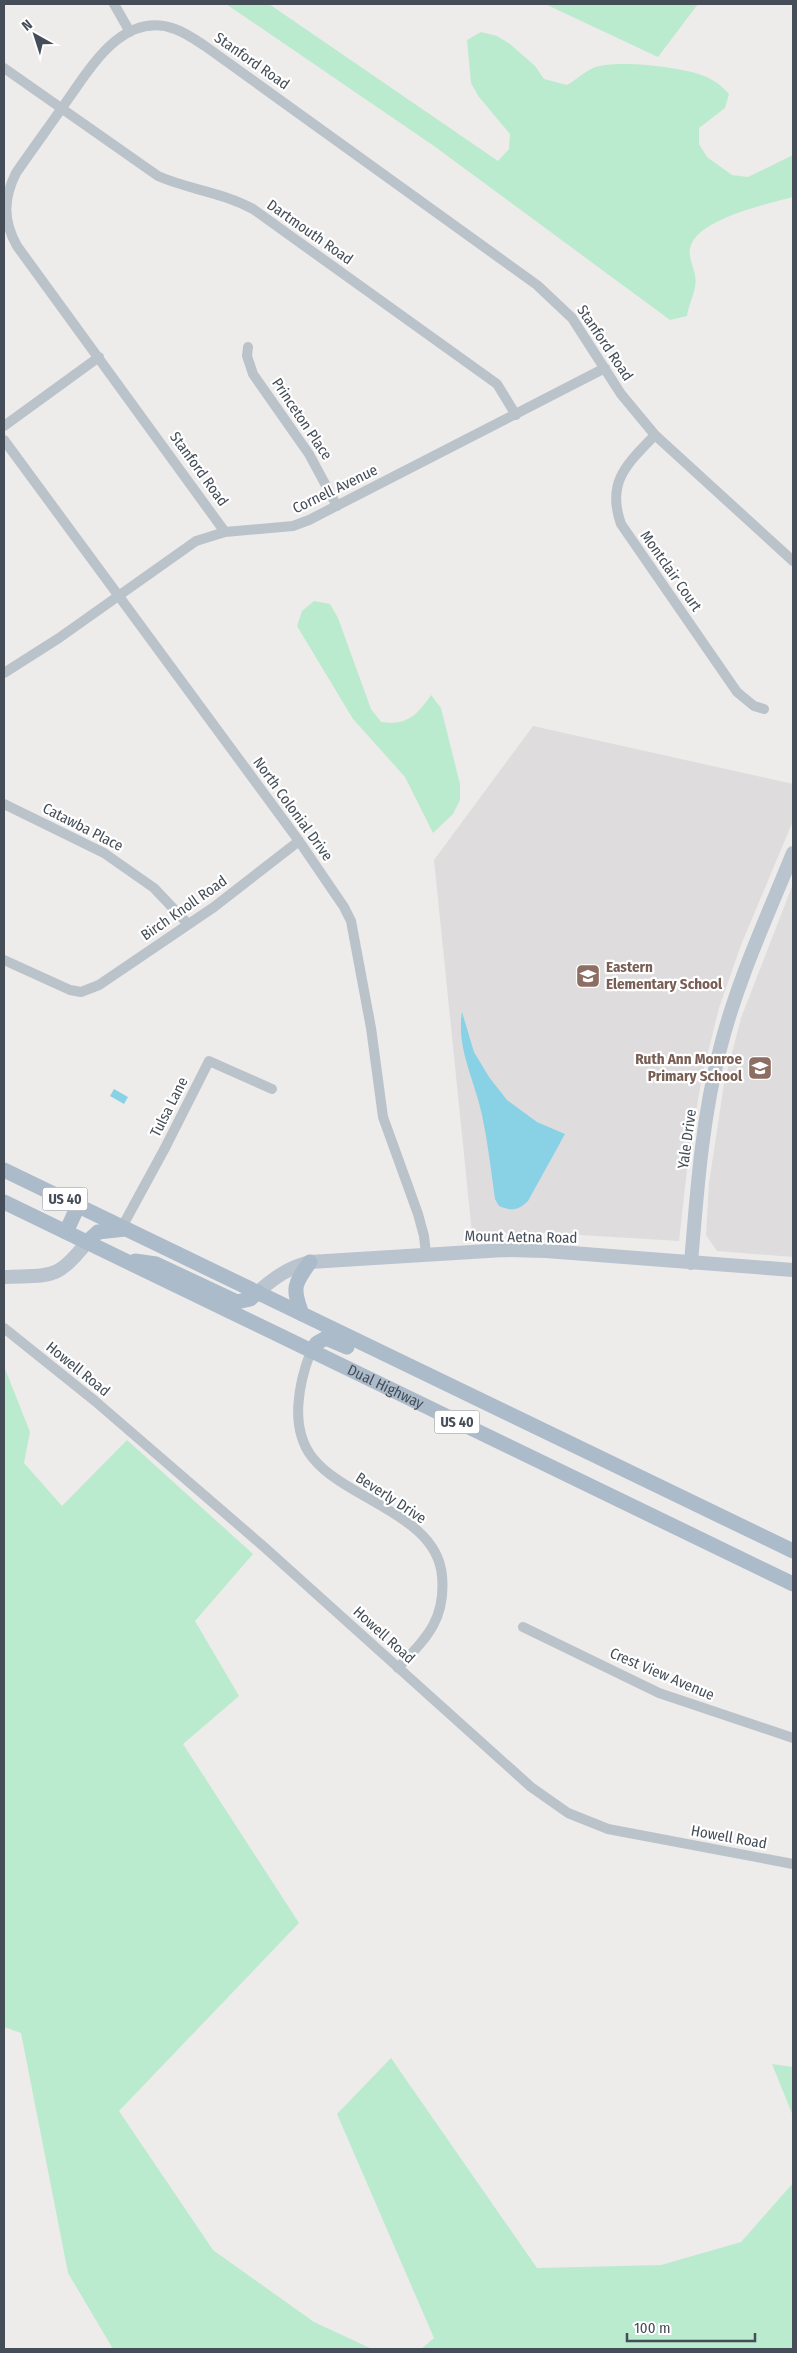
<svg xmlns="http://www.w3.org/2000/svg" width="797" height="2353" font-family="'Fira Sans Condensed',sans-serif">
<rect width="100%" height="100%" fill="#eeebeb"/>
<path fill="#dfdcdd" d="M533,726L793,784V821L741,945L719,1008L702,1076L688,1160L679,1241L547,1233H472L434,860Z
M793,884V1257L717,1251L706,1235L709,1183L724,1084L741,1018Z"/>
<path fill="#baebce" d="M226,4H269L498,161L509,149L510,134L479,97L471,83L467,40L481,32L497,36L510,44L535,66L544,79L567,85C576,80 584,72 593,68C614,59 683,67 704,76C714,80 722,86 729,94L725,108L699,128V144L707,157L732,175L748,177L793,155V197C768,204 701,218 691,245C687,255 693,265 695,275C698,289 689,302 687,316L670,320L434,146Z
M545,4H698L658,57Z
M314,601L330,604L338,618L371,709L381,722C407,726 417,715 431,695L441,708L460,784V800L453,814L433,833L405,777L353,719L297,626L302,611Z
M4,1366L30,1432L24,1463L62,1506L127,1440L253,1554L195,1621L239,1696L183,1744L299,1923L119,2111L213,2250L314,2322L372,2349H113L68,2273L21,2033L4,2027Z
M391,2058L537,2268L661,2265L741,2242L793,2183V2349H421L434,2338L337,2114Z
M772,2064L793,2067V2116Z"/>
<path fill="#89d2e6" d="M462,1012L474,1052L489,1077L507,1100L537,1122L565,1134L528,1201C518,1211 511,1211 499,1206L495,1199C491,1171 488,1143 482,1115C475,1081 456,1048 462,1012Z
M114,1089L128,1097L124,1104L110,1096Z"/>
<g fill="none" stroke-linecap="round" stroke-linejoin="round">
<path stroke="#bac3ca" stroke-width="10" d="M114,4L130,32
M4,68L158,176C190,190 222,192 253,209L497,384L516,415
M248,347L247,356L253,374L309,454L337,506
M4,426L99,357
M655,435C627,464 606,482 621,524L737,692L754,706L764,709
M4,440L299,841L344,907L351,921L371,1028L383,1117L418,1214L424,1236L426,1254
M225,532L17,246C3,221 3,199 16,173C34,147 53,121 71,95C94,62 126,11 175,29C186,33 196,40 205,46L537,285L572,318L621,394L655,435L793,561
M4,673L59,638L196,541L225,532L293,526L309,520L605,368
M4,804L104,853L154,888L188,924
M4,960L70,990L81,992L99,985L214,907L299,841
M122,1227L165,1148L209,1061L272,1089
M4,1328L95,1401L263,1546L531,1787L568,1813L608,1829L793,1864
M311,1351C299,1382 289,1427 312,1457C345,1500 437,1514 442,1576C446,1620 426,1638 398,1668
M523,1627L659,1693L793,1738"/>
<path stroke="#b9c4cf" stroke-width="14" d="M691,1263C697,1191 702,1119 720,1049C737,981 767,917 793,853
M4,1277C50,1275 57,1281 87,1242
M258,1292C274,1278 289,1267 310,1262L504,1250L546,1251L793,1270"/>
<g stroke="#acbbca" stroke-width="15">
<path d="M4,1170L793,1551"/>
<path id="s1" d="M4,1202L793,1584"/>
<path d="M66,1232L78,1206"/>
<path d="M87,1242L98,1232L125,1229"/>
<path d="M135,1261L156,1264L237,1302L250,1299L258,1292"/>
<path d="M302,1314C292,1288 294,1284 310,1262"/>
<path d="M311,1351L317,1343L326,1338L347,1347"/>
</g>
</g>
<defs>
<symbol id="school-square" viewBox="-11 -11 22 22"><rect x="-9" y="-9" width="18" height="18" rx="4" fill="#8d6e63" stroke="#fff"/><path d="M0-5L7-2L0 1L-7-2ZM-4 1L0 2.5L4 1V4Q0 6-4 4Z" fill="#fff"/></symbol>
</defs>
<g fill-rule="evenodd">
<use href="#school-square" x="574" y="962" width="28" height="28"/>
<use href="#school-square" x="746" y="1054" width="28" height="28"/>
</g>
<g text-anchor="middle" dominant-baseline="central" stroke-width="4.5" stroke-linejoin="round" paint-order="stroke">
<g fill="#fff" stroke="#7d838a" stroke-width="1">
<rect x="42.5" y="1187.5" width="45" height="23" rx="4"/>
<rect x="434.5" y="1410.5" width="45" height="23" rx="4"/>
</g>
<g font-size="14" font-weight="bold" fill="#454e58">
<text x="65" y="1199">US 40</text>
<text x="457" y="1422">US 40</text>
</g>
<g font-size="15" fill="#454e58" stroke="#fff">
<text transform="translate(252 61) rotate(35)">Stanford Road</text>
<text transform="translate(310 232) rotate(35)">Dartmouth Road</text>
<text transform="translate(605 343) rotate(56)">Stanford Road</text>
<text transform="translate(302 419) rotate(56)">Princeton Place</text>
<text transform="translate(199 469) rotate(54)">Stanford Road</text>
<text transform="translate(335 489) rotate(-26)">Cornell Avenue</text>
<text transform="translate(671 571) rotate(55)">Montclair Court</text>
<text transform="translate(293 809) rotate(54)">North Colonial Drive</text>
<text transform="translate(83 827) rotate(27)">Catawba Place</text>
<text transform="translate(184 908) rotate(-35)">Birch Knoll Road</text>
<text transform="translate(169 1107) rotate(-63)">Tulsa Lane</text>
<text transform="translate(687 1139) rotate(-82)">Yale Drive</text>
<text transform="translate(521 1237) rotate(1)">Mount Aetna Road</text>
<text transform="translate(78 1369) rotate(39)">Howell Road</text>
<text stroke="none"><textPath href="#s1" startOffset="424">Dual Highway</textPath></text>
<text transform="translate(391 1498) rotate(33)">Beverly Drive</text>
<text transform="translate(384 1635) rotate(42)">Howell Road</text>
<text transform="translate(662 1674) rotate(23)">Crest View Avenue</text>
<text transform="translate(729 1837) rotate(10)">Howell Road</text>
</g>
<g font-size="15" font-weight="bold" fill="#785e54" stroke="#fff" text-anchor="start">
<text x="606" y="967">Eastern<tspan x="606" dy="17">Elementary School</tspan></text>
<text x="742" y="1059" text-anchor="end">Ruth Ann Monroe<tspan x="742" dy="17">Primary School</tspan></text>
</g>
</g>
<rect width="797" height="2353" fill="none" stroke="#454e58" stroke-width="10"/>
<g transform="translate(35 35) rotate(321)" stroke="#ffffff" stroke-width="4" paint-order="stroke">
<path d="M0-4L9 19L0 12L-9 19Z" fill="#454e58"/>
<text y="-8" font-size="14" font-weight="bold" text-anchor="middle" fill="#454e58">N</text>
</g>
<path d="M627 2333v8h128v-8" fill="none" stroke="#454e58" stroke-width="2.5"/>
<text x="634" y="2333" font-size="15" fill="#454e58" stroke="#ffffff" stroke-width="4" paint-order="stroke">100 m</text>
</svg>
